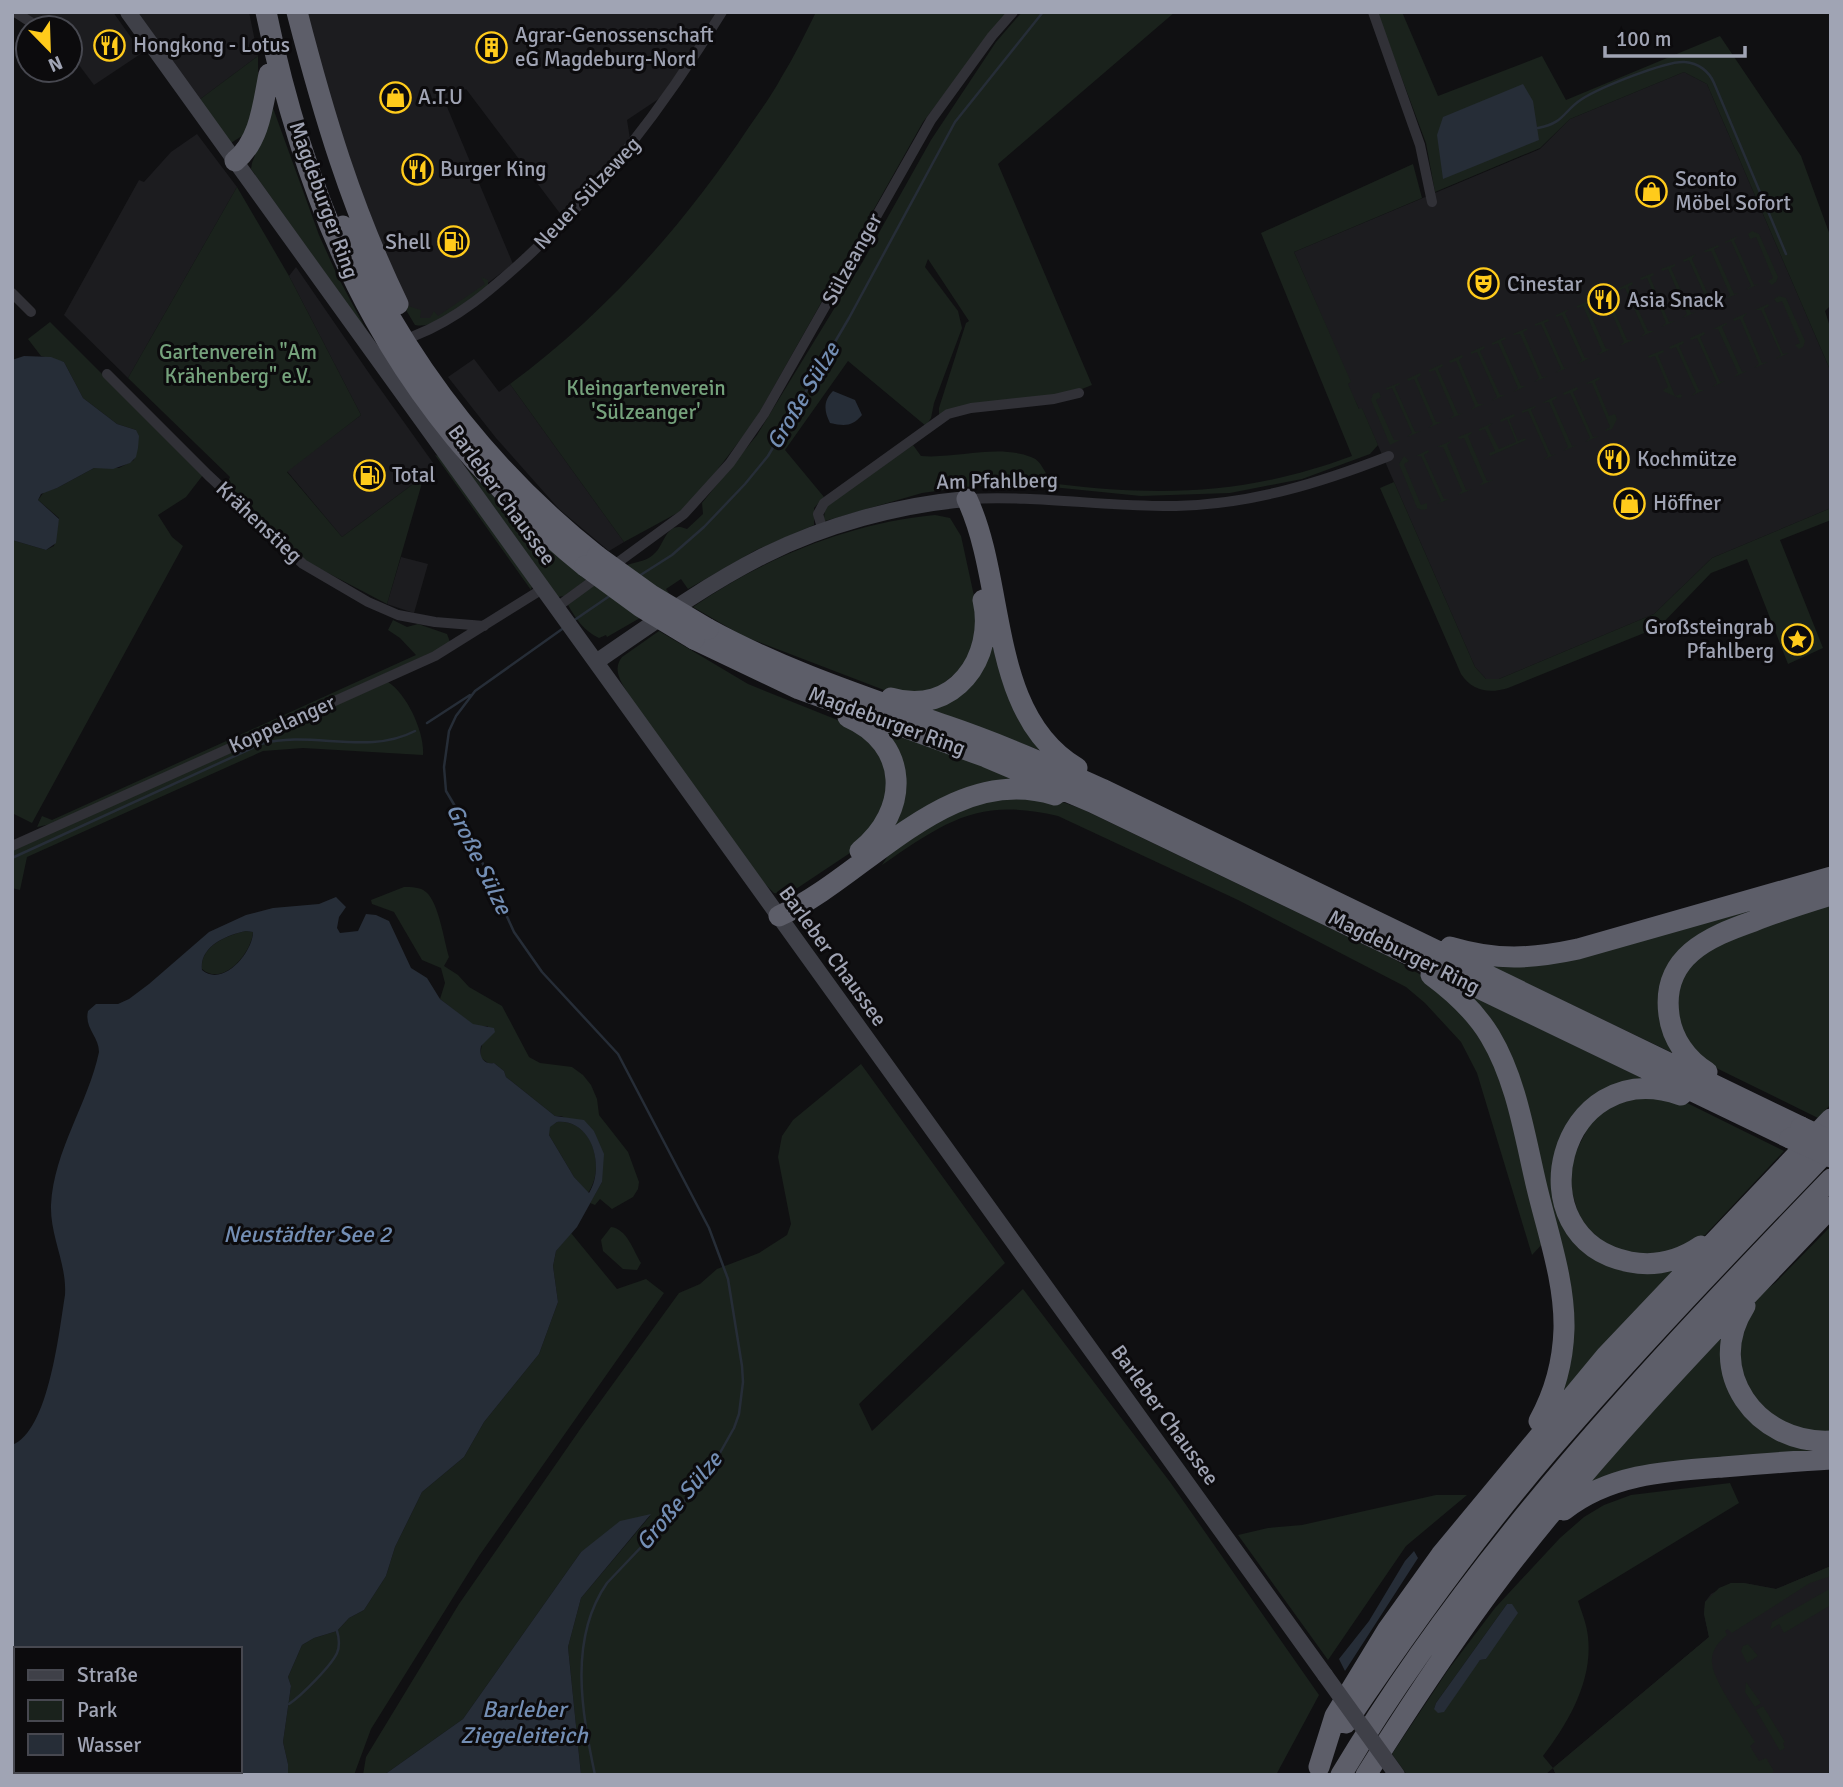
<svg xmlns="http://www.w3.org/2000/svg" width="1843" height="1787" font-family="Signika,sans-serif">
<rect width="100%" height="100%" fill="#101012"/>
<path fill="#1c1c1f" d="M24,12H113L142,53L94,85L70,53V28H47Z
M138,12H249L258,56L199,100Z
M303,12H716L698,43L660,98L627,120L630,139L562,216L466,89L445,102L513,264L435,323L414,322L371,231Z
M1684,72L1707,84L1831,372V508L1712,558L1654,614L1499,679H1486L1475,667L1362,409H1359L1347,384L1350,382L1294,252L1540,149L1570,119Z
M197,134L237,187L128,378L64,315L139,180L144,182L171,152Z
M296,267L371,376L436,467L342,537L287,471L361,415L289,276Z
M474,359L499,392L510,384L624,542L609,551L559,509L496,438L448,377Z
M401,557L428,564L414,613L387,604Z
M1831,1566V1775H1556L1553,1768L1709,1637L1704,1614L1705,1602L1711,1594L1731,1583H1744L1776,1589Z"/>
<path fill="#1a221c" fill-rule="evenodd" d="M816,12H1007L923,122L754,422L698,495L681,511L624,542L510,384C605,314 684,225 749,127C760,111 772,95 781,78C794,57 805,34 816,12Z
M1022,12H1175L998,164L1092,385L1067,395L939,416V408L966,323L969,321L928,259L925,267L958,311L962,328L934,403L931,418L926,426L848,361L785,450L824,497L814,508V525L756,550L688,589L681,579L666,589L673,599L607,637L606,635L599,638C584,631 576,619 568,605C585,591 606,574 627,565C638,561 647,562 656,552C665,542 667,520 687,529L703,514L702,503L757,435L862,263L931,140L996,42Z
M1377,12H1402L1438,96L1542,56L1566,100L1720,36L1801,156L1831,238V305L1825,311L1831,330V372L1707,84L1684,72L1570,119L1540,148L1435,192L1426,143Z
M258,56V92L245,134L231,143L199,100Z
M273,108L319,235L338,277L368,333L251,169L252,163Z
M1413,164L1422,198L1294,252L1351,382L1348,384L1359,409L1362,408L1378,445L1370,454L1302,479L1230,493L1141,496L1032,485L973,486L922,493L825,521L824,519L825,507L913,445L921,456C956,459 997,444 1031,457C1044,461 1044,478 1057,484C1165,497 1249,494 1352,456L1261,233Z
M237,187L289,276L361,415L287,472L342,537L424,476L387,604L307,562L227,484L230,477L128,378Z
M1752,231L1759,234L1778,277L1776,282L1772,285L1768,281L1773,278L1756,237L1750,239L1748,234Z
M1738,236L1734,240L1754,285L1759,284L1745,290L1751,286L1731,241L1725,243V242Z
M1718,245L1719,247L1714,249L1734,294L1739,293L1725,299L1730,295L1711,251L1705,252L1704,251Z
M1696,254L1692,259L1712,303H1718L1704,309L1709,305L1689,260L1684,262L1683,260Z
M1675,264V266L1671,268L1691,313L1696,312L1682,318L1687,314L1668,269L1662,271L1661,269Z
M1653,273L1654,275L1650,277L1669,322L1675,321L1661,327L1666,323L1647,278L1641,280L1640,278Z
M481,277L488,280V286C470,300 439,330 415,325L406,310L408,306L421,310L420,318H430L434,311L438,316L485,284Z
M1632,282L1633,284L1628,287L1648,331H1654L1640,337L1645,333L1625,288L1619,290V288Z
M1611,291L1608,296L1627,340H1633L1619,346L1624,342L1605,297L1599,299L1598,297Z
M1779,296L1786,298L1805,341L1803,347L1799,349L1795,345L1800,343L1782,301L1777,303L1774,299Z
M1590,300L1591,302L1586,305L1606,349H1611L1597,355L1602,351L1583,306L1577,308V306Z
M1768,304L1769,306L1764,309L1783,354L1789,353L1775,359L1781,355L1761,310H1755Z
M1569,309L1565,313L1585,358H1590L1577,364L1582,360L1562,315L1556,317V315Z
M1747,313L1743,318L1762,363L1768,362L1754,368L1759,364L1740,319L1734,321L1733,319Z
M1548,319L1549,321L1544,323L1564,368L1569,367L1555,373L1561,369L1541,324L1535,326V324Z
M50,322L203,475L186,497L158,515L172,537L183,546L32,823L12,813V540L46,550L54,546L59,518L38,500L44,492L57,488L94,468H119L134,460L136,430L117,424L83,398L64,362L41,356L28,339Z
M1726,323L1727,324L1722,327L1742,372L1747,371L1734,377L1738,373L1718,329H1713Z
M1527,328V330L1523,332L1542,377L1548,376L1534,382L1539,378L1520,334L1514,335L1513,334Z
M1704,332L1705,334L1700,337L1720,382L1725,381L1712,387L1717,383L1697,338L1691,340L1690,338Z
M1505,337L1506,339L1501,341L1521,386H1526L1513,392L1518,388L1498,343L1492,345V343Z
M1683,341L1684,343L1679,346L1699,390H1704L1691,396L1696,392L1676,347L1670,349L1669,347Z
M1484,346L1485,348L1480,351L1500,395H1505L1491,401L1497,397L1477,352L1471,354V352Z
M1663,350L1664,352L1658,355L1675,396L1681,394L1682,397L1679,398L1665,392L1663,390L1668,387L1655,356L1649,358L1648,356Z
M1462,355L1463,357L1459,360L1478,404H1484L1470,410L1475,406L1456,361L1450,363L1449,361Z
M1442,364L1443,366L1438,369L1458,414L1463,413L1449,419L1454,415L1435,370L1429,372V370Z
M1420,373L1421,375L1417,378L1436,422H1442L1428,428L1433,424L1414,379L1408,381L1407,379Z
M1599,377L1600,379L1595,382L1609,416L1615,414L1617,419L1612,429L1606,431L1605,430L1610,427L1592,383L1585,384Z
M1399,383L1400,384L1395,387L1415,432L1421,431L1407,437L1412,433L1392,388L1387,390L1386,388Z
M1577,387L1578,389L1573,392L1593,437L1599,436L1585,442L1590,438L1570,393L1564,395L1563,393Z
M1379,392L1381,397L1376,400L1394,440H1400L1390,445L1371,400L1373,394Z
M1556,396L1557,398L1552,401L1572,446L1577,445L1563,451L1568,447L1549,402L1542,403Z
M1535,406L1536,407L1531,410L1551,455L1556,454L1543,460L1548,456L1528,411L1522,413V411Z
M1514,414L1515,416L1509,419L1518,441L1525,438L1526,440L1490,456L1489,453L1495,451L1485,429L1479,431V429L1493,423L1488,427L1499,449L1516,442L1507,419L1501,422L1500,420Z
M1471,432L1472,433L1468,436L1487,481L1493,480L1479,486L1483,482L1464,438L1459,439L1458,437Z
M1451,441V442L1447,445L1466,490L1472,489L1458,495L1462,491L1443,447H1437Z
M1428,450L1429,452L1424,455L1444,499H1449L1437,504L1441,501L1421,456H1416Z
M435,455L441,457L532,586L531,590Z
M1404,456L1409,461L1404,464L1421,505L1427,503V509L1422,510L1417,508L1399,464Z
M464,466L514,518L586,580L564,596L558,597Z
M1394,482L1475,667L1486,679H1499L1654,614L1712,558L1831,508V520L1780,540L1823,648L1788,664L1747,559L1711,573L1659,627L1508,688C1489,694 1472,691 1461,674L1380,488Z
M935,515L950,518L961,536L976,605L978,621L967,664L934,691L895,693L884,690L743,636L693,607C763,559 848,523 935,515Z
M393,620L407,627L418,624L447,634L450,642L448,645L51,824L37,827L42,816L52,820L416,655L400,638L388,630Z
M659,631L748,684L855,727L884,760L889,801L853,851L787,895L774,893L760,879L630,697C623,684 611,671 622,657Z
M990,639L1003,659L1050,754L919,705L927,704Z
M388,682C407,694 425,733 423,755L303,748L263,751L27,857L20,890L12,888V849Z
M875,727L1022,780L850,864L896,812Z
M1040,794L1082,809L1392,958L1443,988L1494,1051L1546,1240L1532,1255L1477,1073L1461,1042L1425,1003L1406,987L1238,900L1058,816C978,797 945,822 882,865L895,845L957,804Z
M404,887C412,887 420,887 426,892C439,903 444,941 449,957L444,966L458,975L469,987L502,1006L529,1057L540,1063L572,1067L583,1075L591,1085L597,1099L599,1115L628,1152L639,1182L638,1189L633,1197L612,1209L600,1199L595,1205L590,1203L602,1182L594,1131L561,1116H555L506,1077L504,1071L494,1063H488L481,1058C479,1047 486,1037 488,1026L477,1027L472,1024L440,999L445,983L441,968L422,960L394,912L372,904L371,900Z
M1809,890L1675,958L1677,1055L1488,965Z
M1831,902V1104L1818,1118L1704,1062L1677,1024L1680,978L1710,946Z
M246,931L253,932C252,952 223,988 202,969C200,946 227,935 246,931Z
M1466,993L1650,1082L1565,1132L1576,1239L1681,1264L1563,1398V1378L1532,1144Z
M861,1064L1005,1263L859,1404L872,1431L1023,1289L1170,1482L1319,1695L1276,1775H581L568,1647L581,1598L650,1516L581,1552L463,1719L384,1775H363L366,1757L459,1604L581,1428L679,1293L700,1284L717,1269L759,1253L787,1235L791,1224L778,1157L782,1136L793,1120Z
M1631,1096L1683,1101L1784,1151L1705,1235L1665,1257L1615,1252L1581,1223L1566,1171L1594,1116Z
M557,1122C593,1119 606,1168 588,1193L574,1177L549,1135V1127Z
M1831,1226V1436L1807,1435L1756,1406L1736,1355L1756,1298L1775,1283Z
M611,1227C627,1229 633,1250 641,1263L637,1270L623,1269L603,1251L601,1240Z
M571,1233L617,1289L646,1279L664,1293L479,1556L371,1729L354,1775H288V1764L283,1742L291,1686L288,1677L302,1645L314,1638L337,1631L349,1618L364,1610L386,1576L395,1547L422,1492L464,1457L484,1422L539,1354L558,1302L553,1266L556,1251Z
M1729,1322L1731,1392L1823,1448L1577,1493Z
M1730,1483L1739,1503L1578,1601C1582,1613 1587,1625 1588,1637C1593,1681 1568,1723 1543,1756L1553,1768L1709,1637L1704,1614L1705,1602L1719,1588L1731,1583H1744L1776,1589L1831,1566V1576L1810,1583L1732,1633L1728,1629L1725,1631L1727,1635C1718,1643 1711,1650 1712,1663C1713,1681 1745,1725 1755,1742L1750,1746L1759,1761L1766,1758L1774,1771L1770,1775H1556L1553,1768L1545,1775H1407L1392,1754L1448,1670L1495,1608L1560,1538L1584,1517L1604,1505L1631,1495ZM1507,1604H1512L1486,1659L1480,1660L1434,1709L1436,1703Z
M1436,1495H1467L1406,1546L1328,1660L1238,1535L1268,1528L1302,1525Z
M1831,1588V1605L1784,1633L1779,1624L1770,1630L1772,1622Z
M1748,1644L1758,1656L1747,1663L1741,1651L1743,1646Z
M1746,1682L1761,1703L1755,1707L1745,1692Z
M1763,1706L1785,1742L1783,1743L1785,1748L1780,1751L1756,1710Z"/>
<path fill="#262d37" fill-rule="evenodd" d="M1523,84L1533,101L1539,140L1443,179L1437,135L1443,117Z
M24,356L51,357L64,362L83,398L117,424L136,430L139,436L138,448L136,457L130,463L113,469L94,468L57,488L41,494L38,500L59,519L56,543L46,550L12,540V360Z
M833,391L855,400L862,415C852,427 844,426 830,423C824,411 823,401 833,391Z
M336,897L346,907L339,917L337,928L340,933L358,931L366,914L376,915L389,921L411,968L427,978L440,999L473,1024L494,1028L495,1032L481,1046C479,1055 482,1065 494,1063L504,1071L506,1077L555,1116L584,1120L594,1131L604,1154L602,1182L577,1227L556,1251L553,1266L558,1302L539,1354L484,1422L464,1457L422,1492L395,1547L386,1576L364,1610L349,1618L337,1631L314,1638L302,1645L288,1677L291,1686L283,1742L288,1764V1775H12V1445C49,1431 59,1331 65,1295C67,1264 50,1236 51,1205C54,1150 88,1104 99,1052C99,1036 84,1028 88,1011L96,1004H118L129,999L149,984L209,932L246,915L273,908L319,904ZM246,931L253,932C253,952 223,988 202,970C199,946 227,935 246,931ZM557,1122C593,1119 605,1168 589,1193L574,1177L549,1135L550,1127ZM16,1649H240V1771H16Z
M651,1514L581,1598L568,1647L581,1775H384L463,1719L581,1552L620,1521Z
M1414,1551L1418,1558L1345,1671L1339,1659L1369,1621L1405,1561Z
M1507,1604H1512L1518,1613L1486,1659L1480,1660L1444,1712L1438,1713L1434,1709L1436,1703Z"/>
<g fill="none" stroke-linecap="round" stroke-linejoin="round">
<path stroke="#262d37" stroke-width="2.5" d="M1538,128C1565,123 1563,111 1582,99C1599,88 1667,60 1685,62C1698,63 1709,71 1714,83L1786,254
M639,576L672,555L704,527L745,484L768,456L849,318L955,122L1043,12
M573,621L611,595
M565,627L475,691L456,716L449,731L444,767L446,791L462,818L514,932L542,972L618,1054L709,1228L728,1279L742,1366L743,1382L739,1414L734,1428L712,1467L683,1503L607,1583C568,1639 582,1713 595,1775
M427,723L470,695
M12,858L261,744C311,730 367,756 415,731
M289,1704C301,1696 331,1666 337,1653C340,1647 339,1637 337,1631"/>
<path stroke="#313137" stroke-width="10" d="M15,12L32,23
M1373,12L1420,145L1432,202
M12,293L31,312
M414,336C458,319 492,289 527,257C605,186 667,102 722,12
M107,374L208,475L303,564L368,602L398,615L435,622L484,626
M967,499C1037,495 1106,507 1176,506C1252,504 1320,483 1389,456
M823,531L818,514L824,503L948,414L971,408L1054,399L1079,393
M557,607L684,514L730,463L764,414L931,120L992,36L1013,12
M12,846L435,656L544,588"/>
<path stroke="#3f4048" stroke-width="16" d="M128,12L1325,1675
M596,662C650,625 704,586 763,556C825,525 898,505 967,499"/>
<path stroke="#5d5e69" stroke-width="21" d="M266,12C314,241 401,417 585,566
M297,12C324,116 351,207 398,304
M235,161C260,141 263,104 269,74
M343,226C401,355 486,468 597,556
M967,499C1007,584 987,714 1077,768
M708,629C785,671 866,697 947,726C1000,744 1051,766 1102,789L1801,1127
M694,639L799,689L986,757L1092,802L1790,1138
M891,698C954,717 996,657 983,600
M848,717C910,744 910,811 860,851
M779,916C867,876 949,761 1055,795
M1450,947C1497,961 1531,959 1578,949L1831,877
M1431,975C1454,992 1475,1011 1490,1036C1517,1081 1525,1138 1537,1188C1548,1234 1565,1282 1564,1329C1563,1362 1555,1392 1539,1421
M1707,1072C1687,1060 1672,1039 1669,1015C1661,957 1708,937 1754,921C1779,911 1805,903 1831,895
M1681,1095C1558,1052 1511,1239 1630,1262C1656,1267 1679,1261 1701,1246
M1745,1306C1703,1371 1757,1445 1831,1441
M1564,1510C1610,1474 1667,1471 1723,1467C1759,1464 1795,1461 1831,1459
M1346,1723C1409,1629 1475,1537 1549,1451C1639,1346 1735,1247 1831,1147
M1319,1767L1335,1716L1388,1629L1441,1555L1606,1356L1831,1119
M1341,1775C1474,1552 1652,1365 1831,1179
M1366,1775C1414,1699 1464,1623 1519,1553C1615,1431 1724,1320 1831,1207"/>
<path stroke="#3f4048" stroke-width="16" d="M1325,1675L1397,1775"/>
<path stroke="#5d5e69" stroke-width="21" d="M597,556L651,595L708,629
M585,566L641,607L694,639
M1801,1127L1831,1141
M1790,1138L1831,1157"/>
</g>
<defs>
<symbol id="restaurant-ring" viewBox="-11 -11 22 22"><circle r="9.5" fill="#0c0b0d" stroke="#ffcb1b" stroke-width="1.5"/><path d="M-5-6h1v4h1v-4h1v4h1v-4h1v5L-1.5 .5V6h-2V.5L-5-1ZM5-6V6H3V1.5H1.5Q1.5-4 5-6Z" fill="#ffcb1b"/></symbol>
<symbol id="building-ring" viewBox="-11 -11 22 22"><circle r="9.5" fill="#0c0b0d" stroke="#ffcb1b" stroke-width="1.5"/><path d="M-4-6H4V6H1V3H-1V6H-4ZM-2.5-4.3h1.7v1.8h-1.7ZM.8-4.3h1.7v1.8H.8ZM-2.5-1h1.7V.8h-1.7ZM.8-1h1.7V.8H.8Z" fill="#ffcb1b"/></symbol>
<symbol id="shop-ring" viewBox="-11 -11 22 22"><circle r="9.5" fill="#0c0b0d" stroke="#ffcb1b" stroke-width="1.5"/><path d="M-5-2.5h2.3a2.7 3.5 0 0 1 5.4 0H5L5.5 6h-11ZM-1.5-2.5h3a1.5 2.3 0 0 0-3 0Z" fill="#ffcb1b"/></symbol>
<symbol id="fuel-ring" viewBox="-11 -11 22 22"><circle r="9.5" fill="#0c0b0d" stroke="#ffcb1b" stroke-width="1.5"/><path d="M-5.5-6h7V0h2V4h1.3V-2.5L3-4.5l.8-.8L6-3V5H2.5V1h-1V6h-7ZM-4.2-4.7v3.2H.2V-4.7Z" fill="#ffcb1b"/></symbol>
<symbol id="theatre-ring" viewBox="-11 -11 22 22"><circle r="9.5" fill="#0c0b0d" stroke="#ffcb1b" stroke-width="1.5"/><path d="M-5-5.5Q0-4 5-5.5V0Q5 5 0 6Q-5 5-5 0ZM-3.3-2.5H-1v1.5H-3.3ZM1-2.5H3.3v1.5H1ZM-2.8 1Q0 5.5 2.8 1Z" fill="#ffcb1b"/></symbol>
<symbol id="sight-ring" viewBox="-11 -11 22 22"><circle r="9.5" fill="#0c0b0d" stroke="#ffcb1b" stroke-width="1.5"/><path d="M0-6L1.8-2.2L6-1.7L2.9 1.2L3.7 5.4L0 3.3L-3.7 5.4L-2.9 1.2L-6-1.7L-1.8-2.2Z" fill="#ffcb1b"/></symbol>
</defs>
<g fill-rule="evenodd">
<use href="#restaurant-ring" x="92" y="28" width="35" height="35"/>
<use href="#building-ring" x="474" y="30" width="35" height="35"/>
<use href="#shop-ring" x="378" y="80" width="35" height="35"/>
<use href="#restaurant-ring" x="400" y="152" width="35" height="35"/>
<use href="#shop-ring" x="1634" y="174" width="35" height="35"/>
<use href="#fuel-ring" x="436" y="224" width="35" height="35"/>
<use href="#theatre-ring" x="1466" y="266" width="35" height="35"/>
<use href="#restaurant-ring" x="1586" y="282" width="35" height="35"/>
<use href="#restaurant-ring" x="1596" y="442" width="35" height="35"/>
<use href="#fuel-ring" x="352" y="458" width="35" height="35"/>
<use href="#shop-ring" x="1612" y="486" width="35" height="35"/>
<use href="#sight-ring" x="1780" y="622" width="35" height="35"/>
</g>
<g text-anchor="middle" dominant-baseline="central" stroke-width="6" stroke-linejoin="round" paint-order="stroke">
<g font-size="21" fill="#a0a4b4" stroke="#0c0b0d" text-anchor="start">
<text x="515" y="35">Agrar-Genossenschaft<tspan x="515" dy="24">eG Magdeburg-Nord</tspan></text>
<text x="133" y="45">Hongkong - Lotus</text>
<text x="418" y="97">A.T.U</text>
<text x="440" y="169">Burger King</text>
<text x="1675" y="179">Sconto<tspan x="1675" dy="24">Möbel Sofort</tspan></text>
<text x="431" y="242" text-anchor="end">Shell</text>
<text x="1507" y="284">Cinestar</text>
<text x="1627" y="300">Asia Snack</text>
<text x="1637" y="459">Kochmütze</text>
<text x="392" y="475">Total</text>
<text x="1653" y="503">Höffner</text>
<text x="1774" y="627" text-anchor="end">Großsteingrab<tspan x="1774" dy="24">Pfahlberg</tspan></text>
</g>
<g font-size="21" fill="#a0a4b4" stroke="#0c0b0d">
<text transform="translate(587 193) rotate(-47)">Neuer Sülzeweg</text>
<text transform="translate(324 200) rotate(70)">Magdeburger Ring</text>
<text transform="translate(852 259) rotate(-61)">Sülzeanger</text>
<text transform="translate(997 481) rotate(-1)">Am Pfahlberg</text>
<text transform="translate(502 495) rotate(54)">Barleber Chaussee</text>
<text transform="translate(259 522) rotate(43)">Krähenstieg</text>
<text transform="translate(887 721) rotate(20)">Magdeburger Ring</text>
<text transform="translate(282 724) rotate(-24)">Koppelanger</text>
<text transform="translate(1404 952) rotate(26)">Magdeburger Ring</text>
<text transform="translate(833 956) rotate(54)">Barleber Chaussee</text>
<text transform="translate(1165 1415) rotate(54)">Barleber Chaussee</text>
</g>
<g font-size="21" fill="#75a27c" stroke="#0c0b0d">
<text x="238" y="352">Gartenverein "Am<tspan x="238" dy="24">Krähenberg" e.V.</tspan></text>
<text x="646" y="388">Kleingartenverein<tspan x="646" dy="24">'Sülzeanger'</tspan></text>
</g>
<g font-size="23" font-style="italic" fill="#738eb4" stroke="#0c0b0d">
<text transform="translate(803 396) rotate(-59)">Große Sülze</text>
<text transform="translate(479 859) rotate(64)">Große Sülze</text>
<text x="307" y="1234">Neustädter See 2</text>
<text transform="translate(679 1501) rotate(-50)">Große Sülze</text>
<text x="524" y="1709">Barleber<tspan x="524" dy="26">Ziegeleiteich</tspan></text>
</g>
</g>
<rect width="1843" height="1787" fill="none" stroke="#a0a4b4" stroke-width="28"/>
<rect x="14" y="1647" width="228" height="126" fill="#0c0b0d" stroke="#474850" stroke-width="2"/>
<rect x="28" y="1670" width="35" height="10" fill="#3f4048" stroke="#474850" stroke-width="2"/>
<text x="77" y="1682" font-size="21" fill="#a0a4b4">Straße</text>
<rect x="28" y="1700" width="35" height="21" fill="#1a221c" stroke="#474850" stroke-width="2"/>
<text x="77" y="1717" font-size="21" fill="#a0a4b4">Park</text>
<rect x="28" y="1734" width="35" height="21" fill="#262d37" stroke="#474850" stroke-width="2"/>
<text x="77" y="1752" font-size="21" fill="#a0a4b4">Wasser</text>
<g transform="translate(49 49) rotate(157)"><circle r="33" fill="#0c0b0d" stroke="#474850" stroke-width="2"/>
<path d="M0-5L12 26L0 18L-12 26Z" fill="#ffcb1b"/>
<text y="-10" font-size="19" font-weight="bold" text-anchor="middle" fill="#a0a4b4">N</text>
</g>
<path d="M1605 46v10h140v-10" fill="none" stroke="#a0a4b4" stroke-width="3.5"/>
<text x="1616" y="46" font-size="21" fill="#a0a4b4" stroke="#0c0b0d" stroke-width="5" paint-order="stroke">100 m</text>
</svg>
